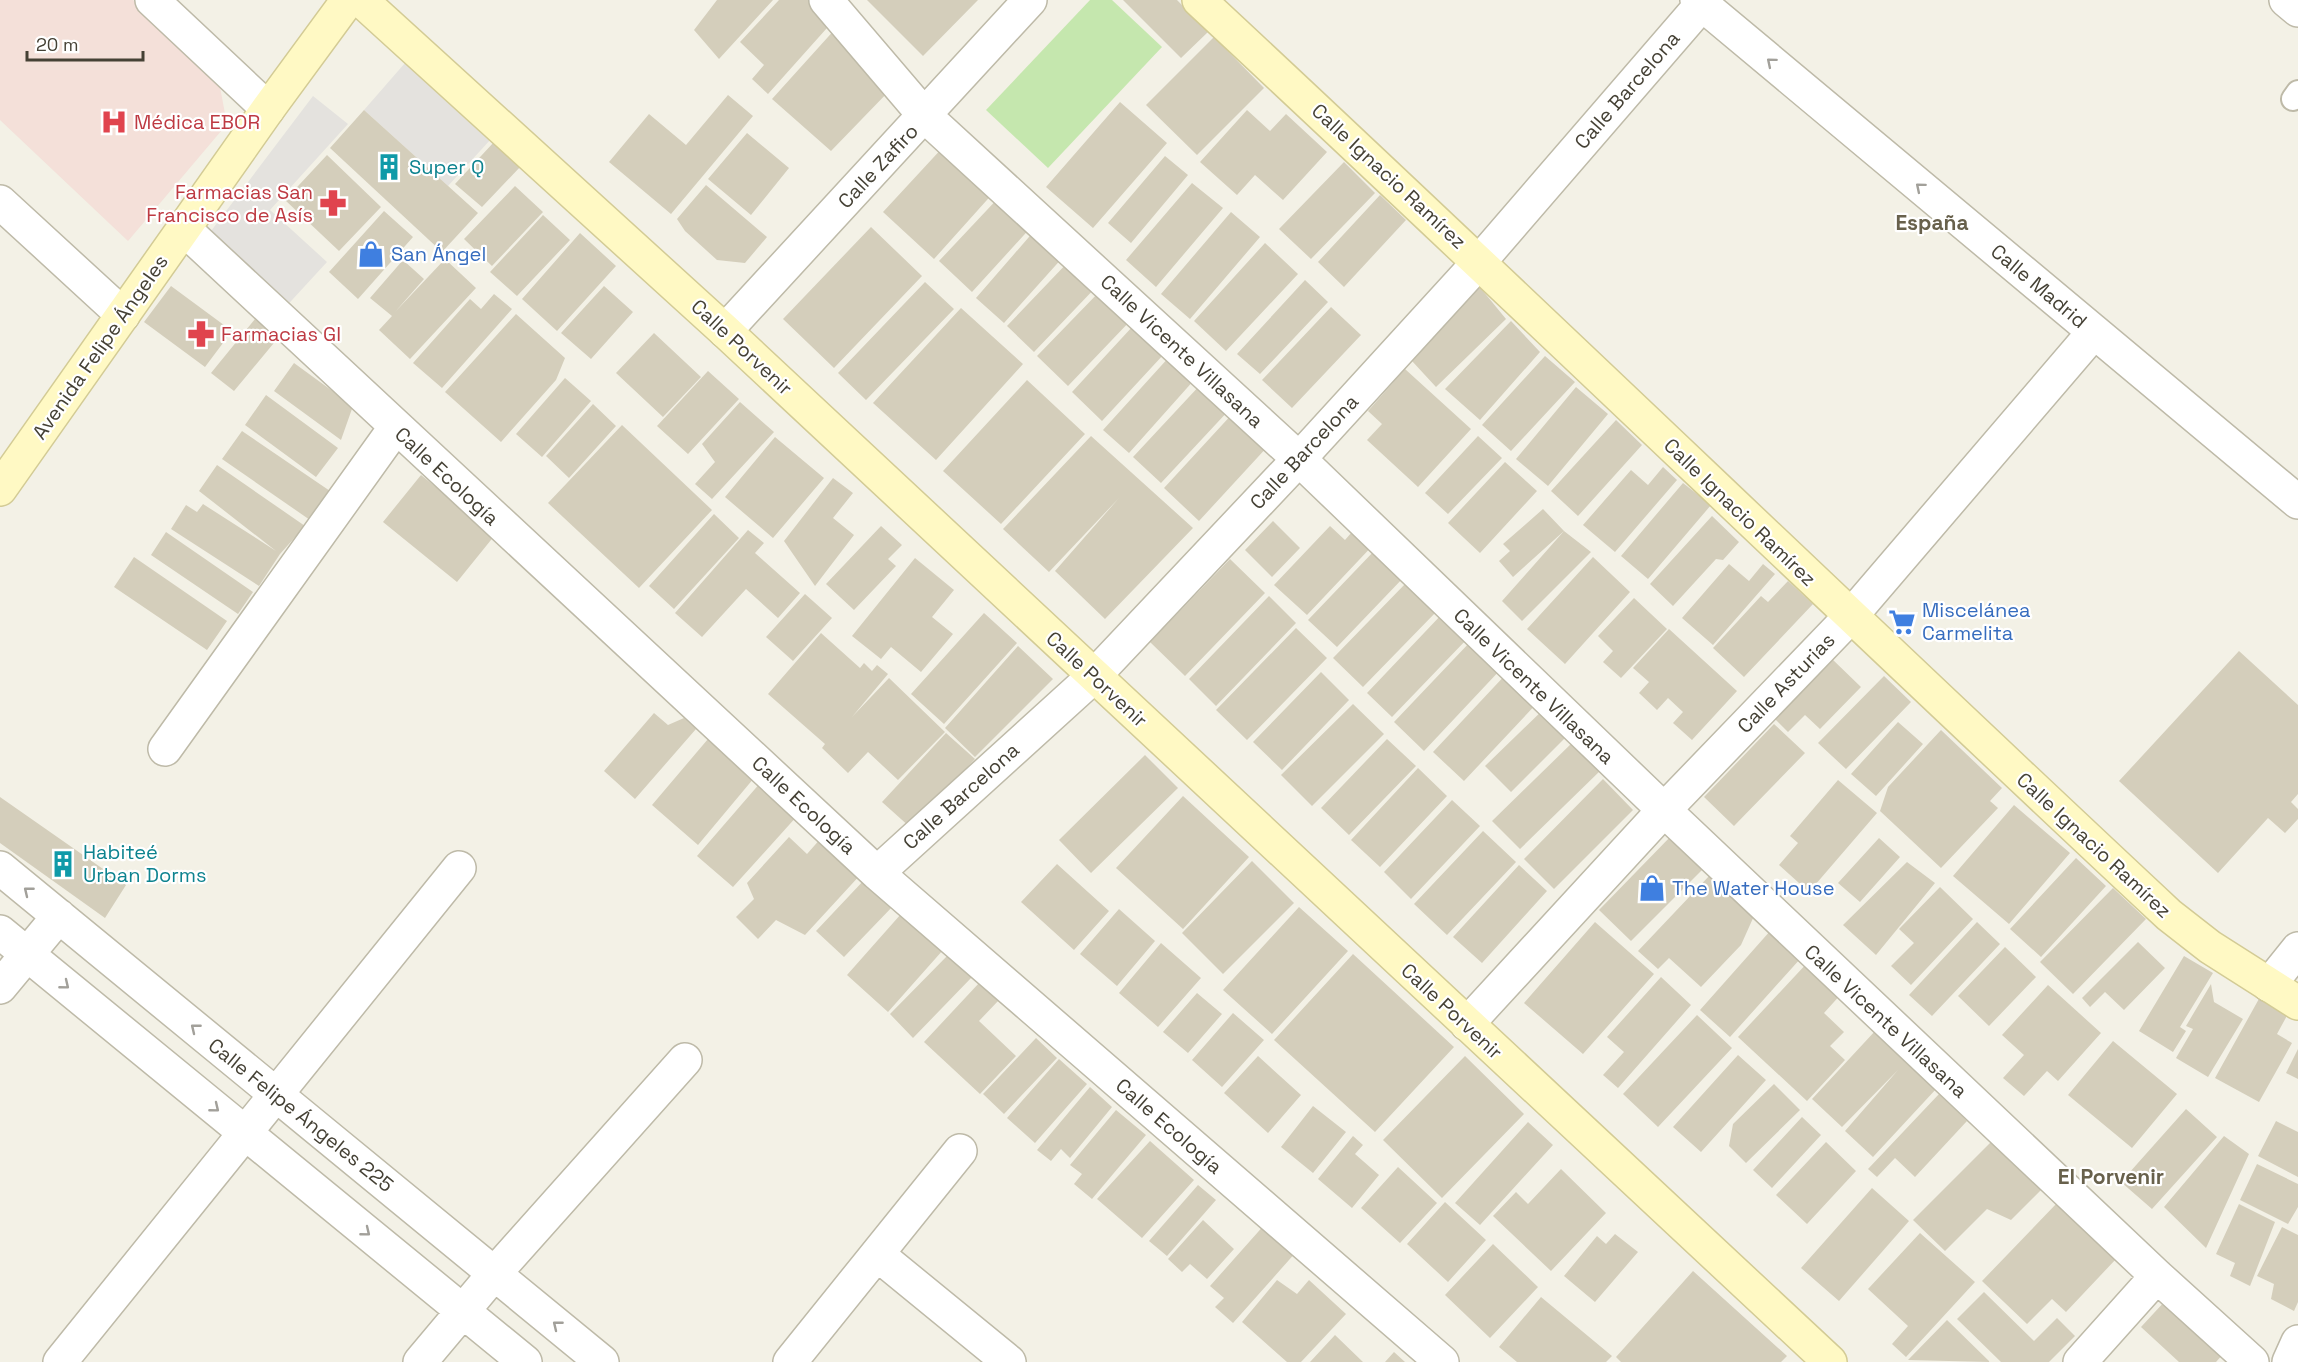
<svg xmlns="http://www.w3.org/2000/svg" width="2298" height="1362" font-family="'Space Grotesk',sans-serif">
<rect width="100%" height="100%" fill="#f3f1e6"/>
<path fill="#f4e0d9" d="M0,0H133L219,82L227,124L128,241L0,120Z"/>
<path fill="#c5e7ae" d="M1090,0H1112L1162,47L1048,168L986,110Z"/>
<path fill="#e4e2de" d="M405,63L491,139L448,186L364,110Z
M313,96L348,124L270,210L327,262L281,312L208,235Z"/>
<path fill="#d4cebb" d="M717,0H773L719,59L694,30Z
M779,0H815L835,19L768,94L752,79L764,65L740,42Z
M867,0H978L923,56Z
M1123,0H1177L1208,32L1181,58Z
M837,27L891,89L831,151L772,99Z
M1214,37L1264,88L1197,155L1146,105Z
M728,95L753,116L671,214L609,162L649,114L686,145Z
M1120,102L1167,143L1093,228L1046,187Z
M364,110L478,213L442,252L330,148Z
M1247,110L1270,131L1286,114L1327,152L1283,200L1255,175L1237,195L1200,162Z
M747,133L789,168L751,215L708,179Z
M494,142L521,166L482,207L455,184Z
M945,145L995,191L934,259L883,212Z
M327,155L381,207L339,251L285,200Z
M1165,156L1188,175L1131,243L1108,223Z
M1344,162L1375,193L1311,259L1279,229Z
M1192,183L1223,208L1156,287L1126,260Z
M706,185L767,237L745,263L717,260L685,231L677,219Z
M515,186L543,212L492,266L464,239Z
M1002,194L1034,224L972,292L939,261Z
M1380,195L1406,220L1344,287L1318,262Z
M384,211L413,237L358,299L329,272Z
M1231,212L1260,237L1190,319L1161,294Z
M543,215L570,240L517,296L490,272Z
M871,227L922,276L834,368L783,319Z
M1035,230L1064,256L1004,323L976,298Z
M580,233L616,266L557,331L522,299Z
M1265,243L1298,274L1226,351L1194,321Z
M445,259L476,288L410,359L379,330L392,316L370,298L403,260L424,279L395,312Z
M1071,259L1098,285L1034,352L1007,326Z
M1305,280L1328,302L1260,374L1237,354Z
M1474,280L1506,319L1436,387L1412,361L1456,313L1450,307Z
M925,282L954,309L866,400L838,373Z
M171,286L232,331L205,367L144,322Z
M604,286L633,312L591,359L561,333Z
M1102,289L1132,319L1068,386L1037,356Z
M494,294L512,309L442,388L413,363L470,299L481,309Z
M1331,307L1361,335L1292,408L1262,380Z
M961,308L1023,364L936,460L873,403Z
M516,314L565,358L556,380L501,442L445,392Z
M255,319L278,338L234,391L211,373Z
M1511,321L1540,352L1480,420L1445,389Z
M1133,326L1164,354L1102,421L1072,392Z
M654,333L701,377L663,417L616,373Z
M1170,356L1195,379L1129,453L1103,430Z
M1545,356L1575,382L1511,451L1482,425Z
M294,363L353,406L341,440L274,391Z
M1405,369L1471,429L1418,487L1367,440L1382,424L1368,411Z
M708,371L739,399L688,454L657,426Z
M565,378L591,401L542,457L516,434Z
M1027,380L1085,434L1001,524L943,471Z
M1202,383L1230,409L1161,483L1133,457Z
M1576,387L1608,414L1548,486L1516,459Z
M266,395L338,448L316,477L245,425Z
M740,402L774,432L712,499L695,484L715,462L702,444Z
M593,404L616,426L569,478L546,456Z
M1234,412L1269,445L1199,521L1164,488Z
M1616,420L1642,445L1578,516L1551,491Z
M622,425L712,510L639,588L548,503Z
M242,431L330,491L310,520L222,459Z
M1091,436L1193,528L1105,619L1055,571L1119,498L1049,572L1003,529Z
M1478,436L1502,458L1448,514L1425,493Z
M775,437L824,478L773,538L725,497Z
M1505,462L1537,491L1480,553L1448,523Z
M217,465L305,526L280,554L259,586L171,529L186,505L197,512L203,504L276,551L199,491Z
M1663,467L1677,480L1615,552L1583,525L1631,470L1648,485Z
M421,475L495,535L457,582L383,522Z
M833,478L853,493L833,518L854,535L815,586L784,541Z
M1683,483L1711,505L1648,579L1621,556Z
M1543,509L1564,531L1591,552L1522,621L1502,601L1564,531L1513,577L1499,561L1510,551L1503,544Z
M714,514L739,538L674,609L649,586Z
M1712,516L1739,542L1723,560L1716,559L1673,606L1650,584Z
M1273,521L1300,548L1272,577L1245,550Z
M1358,525L1376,542L1307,615L1274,585L1330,526L1345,540Z
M881,526L902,545L888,559L896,566L854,610L826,584Z
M748,530L764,543L755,553L800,593L778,618L746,589L702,637L675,613Z
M166,532L253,592L238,614L151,555Z
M1376,549L1405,576L1337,647L1308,620Z
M134,557L227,621L207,650L114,587Z
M1593,557L1630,592L1565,664L1527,629Z
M915,558L954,590L932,617L953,634L921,672L891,647L881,659L852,636Z
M1230,559L1265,593L1185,676L1150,642Z
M1729,564L1749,581L1763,564L1775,574L1713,645L1682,618Z
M1788,581L1813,604L1744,677L1713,648L1761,596L1768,602Z
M1406,583L1436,612L1363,687L1333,658Z
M805,594L832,618L793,661L766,637Z
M1269,596L1296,623L1216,706L1189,679Z
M1634,598L1667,629L1621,678L1603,662L1613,651L1598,636Z
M984,613L1017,643L944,724L911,694Z
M1443,613L1468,638L1392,717L1367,693Z
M1296,628L1327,658L1247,740L1216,710Z
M1669,629L1737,691L1692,740L1673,723L1683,712L1668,698L1657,710L1639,693L1649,682L1633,668Z
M821,633L860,668L864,663L872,671L877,665L888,674L852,717L889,678L945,732L898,780L868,752L848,773L822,748L825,744L768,694Z
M1472,640L1502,668L1424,751L1394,722Z
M1018,646L1053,679L975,757L945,728Z
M2239,651L2298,705V794L2291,802L2298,809V819L2285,833L2268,818L2218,873L2119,781Z
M1831,658L1861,687L1820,729L1805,715L1788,732L1773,717Z
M1509,671L1540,700L1464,781L1433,752Z
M1321,672L1349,700L1282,770L1253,742Z
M1884,676L1911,702L1846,769L1818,743Z
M1353,704L1384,734L1312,806L1281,775Z
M1546,707L1571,732L1511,792L1485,766Z
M654,713L668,725L684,718L696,729L635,799L604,771Z
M1898,722L1923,744L1876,796L1851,774Z
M1774,724L1805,753L1734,826L1704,797Z
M1941,730L2002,788L1990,801L1998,808L1941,868L1880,811L1888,787Z
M946,733L975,759L911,828L882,802Z
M708,739L754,778L698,845L652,805Z
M1387,739L1416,766L1349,835L1321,808Z
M1574,741L1602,769L1520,849L1492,821Z
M1145,755L1178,788L1091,873L1059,840Z
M1418,768L1447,796L1380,867L1351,840Z
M1603,779L1633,810L1554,889L1524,859Z
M1838,780L1877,813L1809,892L1779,865L1798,843L1790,836Z
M761,782L798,815L733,887L697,856Z
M1183,796L1249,857L1183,929L1116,868Z
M0,797L126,885L105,918L0,843Z
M1452,800L1480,826L1411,899L1384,872Z
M2014,805L2070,853L2009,924L1953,876Z
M1483,831L1516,862L1447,935L1414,904Z
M1672,835L1705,867L1631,941L1599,910Z
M789,837L807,854L822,837L862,873L805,935L776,920L758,939L736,917L754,899L747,883Z
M1879,838L1900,857L1860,902L1838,883Z
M2076,858L2106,886L2041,957L2010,929Z
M1252,861L1294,903L1223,974L1182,933Z
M1907,862L1935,883L1876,955L1843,925Z
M1057,864L1109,911L1074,950L1021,902Z
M1519,865L1547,891L1482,963L1453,937Z
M1710,875L1754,916L1741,945L1701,987L1669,958L1658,969L1638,951Z
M866,878L894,905L844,957L816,931Z
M1940,887L1973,919L1911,985L1891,966L1914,943L1899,929Z
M2113,888L2146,919L2073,994L2040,962Z
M1299,907L1348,951L1272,1034L1223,990Z
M1119,909L1155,941L1117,986L1080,954Z
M901,914L943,950L888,1012L847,975Z
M1595,922L1654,974L1583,1054L1524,1003Z
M1977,922L2000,944L1932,1016L1909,995Z
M1771,930L1801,958L1730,1037L1700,1010Z
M2138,942L2165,968L2124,1010L2105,992L2090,1007L2082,998Z
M1161,943L1201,978L1158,1027L1119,993Z
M2005,947L2036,977L1989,1026L1958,996Z
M949,954L972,977L913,1038L890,1014Z
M1353,954L1454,1047L1375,1132L1274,1040Z
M2184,956L2213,973L2180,1027L2186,1031L2173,1052L2139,1031Z
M1809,961L1843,992L1824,1013L1844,1032L1830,1046L1845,1060L1807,1101L1738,1037Z
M1661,977L1691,1005L1618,1088L1603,1075L1624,1052L1607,1037Z
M980,982L999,1000L979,1021L1016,1056L980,1094L924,1042Z
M2211,984L2214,1002L2243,1019L2208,1077L2176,1058L2193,1029L2186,1026Z
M2048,985L2101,1033L2058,1081L2047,1071L2024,1096L2003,1078L2024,1055L2002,1035Z
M1197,993L1222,1014L1188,1053L1163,1032Z
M2260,997L2289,1012L2277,1034L2292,1043L2259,1102L2215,1078Z
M1233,1013L1264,1040L1222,1087L1192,1060Z
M1697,1015L1732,1048L1658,1127L1623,1094Z
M1876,1030L1937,1088L1873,1157L1845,1131L1898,1070L1842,1127L1812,1099Z
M1036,1038L1057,1058L1004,1114L983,1094Z
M2113,1041L2177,1094L2132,1148L2068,1095Z
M2298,1049V1079L2286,1073Z
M1738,1055L1766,1080L1701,1152L1673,1127Z
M1258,1056L1301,1095L1268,1133L1224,1093Z
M1465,1056L1524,1114L1442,1198L1383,1140Z
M1059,1059L1087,1084L1035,1143L1007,1118Z
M1774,1084L1800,1110L1746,1163L1729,1146L1733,1124Z
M1090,1087L1112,1107L1070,1158L1061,1149L1051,1161L1037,1150Z
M1939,1094L1967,1121L1915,1177L1895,1158L1877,1177L1868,1169Z
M1313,1106L1346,1132L1313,1173L1281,1147Z
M2186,1109L2217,1137L2152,1209L2121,1182Z
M1116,1110L1146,1135L1092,1199L1074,1184L1082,1174L1070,1165Z
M1802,1117L1821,1135L1772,1188L1753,1170Z
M2276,1121L2298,1132V1177L2258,1156Z
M1528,1122L1553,1145L1480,1225L1455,1203Z
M1353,1136L1363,1145L1355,1154L1379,1175L1352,1208L1318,1179Z
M2224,1136L2249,1154L2206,1248L2164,1207Z
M1150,1141L1194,1180L1142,1238L1097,1199Z
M1992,1141L2041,1190L2011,1220L1987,1209L1945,1251L1913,1220Z
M1826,1142L1856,1171L1807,1224L1776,1195Z
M2257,1164L2298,1184V1207L2288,1224L2240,1200Z
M1398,1167L1437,1203L1400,1243L1361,1208Z
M1561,1169L1606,1213L1551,1271L1493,1216L1516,1192L1528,1204Z
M1198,1185L1216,1200L1167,1256L1149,1241Z
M1872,1188L1909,1221L1839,1301L1801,1268Z
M1445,1202L1486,1240L1448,1282L1407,1244Z
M2057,1203L2116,1259L2066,1312L2052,1299L2027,1324L1982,1281Z
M2239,1204L2275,1222L2250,1286L2230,1276L2235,1263L2216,1254Z
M1203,1220L1234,1249L1207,1279L1190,1264L1182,1272L1168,1259Z
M1266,1223L1297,1251L1233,1323L1215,1307L1224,1298L1210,1286Z
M2282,1227L2298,1235V1302L2294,1311L2271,1299L2274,1284L2257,1276Z
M1920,1233L1975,1282L1906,1357L1892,1344L1908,1326L1868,1289Z
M1615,1234L1638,1252L1595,1302L1564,1276L1597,1236L1606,1244Z
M1493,1244L1538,1287L1490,1338L1445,1295Z
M1693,1271L1787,1356L1781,1362H1621L1616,1357Z
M1277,1280L1297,1294L1309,1280L1346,1314L1301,1362H1287L1242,1322Z
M1984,1292L2034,1341L2057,1318L2075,1336L2049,1362H2001L1957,1319Z
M1541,1297L1612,1356L1606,1362H1517L1499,1347Z
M2166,1300L2224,1353L2216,1362H2179L2141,1327Z
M1947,1320L1990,1362L1908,1360Z
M1335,1335L1363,1362H1310Z
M1394,1352L1405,1362H1385Z"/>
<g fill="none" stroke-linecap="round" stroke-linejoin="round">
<defs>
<path id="lane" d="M2293,99L2298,92"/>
<path id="street" d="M152,0L268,109
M826,0L925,116L1299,459L1664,810L2157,1276L2252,1362
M1697,0L2298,502
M2286,0L2298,10
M0,202L123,315
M184,229L877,873L1442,1362
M725,331L1030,0
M165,749L395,428
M0,868L602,1362
M877,873L1094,676L1299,459L1480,261L1702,4
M0,932L525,1362
M2269,985L2298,949
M0,987L59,916
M1467,1024L1664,810L1850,617L2094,332
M877,1254L1009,1362
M60,1362L459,868
M420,1362L494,1274L685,1060
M790,1362L960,1151
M2080,1362L2157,1276
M2289,1362L2298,1342"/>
<path id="secondary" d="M361,0L725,331L1830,1362
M1199,0C1525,303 1844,612 2169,915L2210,947L2298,1003
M0,489L268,109L348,0"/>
</defs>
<use href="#lane" stroke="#bebaa8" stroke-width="26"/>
<use href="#street" stroke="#bebaa8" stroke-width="36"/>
<use href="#secondary" stroke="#d3cb95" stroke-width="36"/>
<use href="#lane" stroke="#fff" stroke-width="22"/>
<use href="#street" stroke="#fff" stroke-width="33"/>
<use href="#secondary" stroke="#fff9c4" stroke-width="33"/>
</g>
<defs><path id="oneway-chevron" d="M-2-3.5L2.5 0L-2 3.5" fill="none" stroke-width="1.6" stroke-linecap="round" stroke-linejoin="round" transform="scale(1.5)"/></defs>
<g stroke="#a2a09a">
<use href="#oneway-chevron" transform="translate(1771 62) rotate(-140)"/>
<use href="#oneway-chevron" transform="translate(1920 187) rotate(-140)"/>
<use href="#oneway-chevron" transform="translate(28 891) rotate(-141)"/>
<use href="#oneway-chevron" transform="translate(65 985) rotate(39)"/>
<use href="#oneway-chevron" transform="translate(195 1028) rotate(-141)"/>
<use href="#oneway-chevron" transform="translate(215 1108) rotate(39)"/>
<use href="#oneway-chevron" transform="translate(366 1232) rotate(39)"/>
<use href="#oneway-chevron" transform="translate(557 1325) rotate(-141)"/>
</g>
<defs>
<symbol id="hospital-bare" viewBox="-9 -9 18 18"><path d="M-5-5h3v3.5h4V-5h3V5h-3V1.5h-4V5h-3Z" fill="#e0444e" stroke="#fff" stroke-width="2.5" paint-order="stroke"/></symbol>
<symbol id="building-bare" viewBox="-9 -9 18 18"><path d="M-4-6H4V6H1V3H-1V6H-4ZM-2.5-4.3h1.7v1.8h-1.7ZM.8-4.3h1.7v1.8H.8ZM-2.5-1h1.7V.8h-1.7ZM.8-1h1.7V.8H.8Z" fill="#0f9aa8" stroke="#fff" stroke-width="2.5" paint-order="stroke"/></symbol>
<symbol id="pharmacy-bare" viewBox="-9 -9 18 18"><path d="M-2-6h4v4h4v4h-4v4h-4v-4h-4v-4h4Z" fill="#e0444e" stroke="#fff" stroke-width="2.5" paint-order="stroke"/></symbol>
<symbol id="shop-bare" viewBox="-9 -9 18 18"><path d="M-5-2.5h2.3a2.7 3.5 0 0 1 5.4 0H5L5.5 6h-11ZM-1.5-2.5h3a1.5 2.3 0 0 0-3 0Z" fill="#3f7fe0" stroke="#fff" stroke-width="2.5" paint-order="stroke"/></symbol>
<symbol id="supermarket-bare" viewBox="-9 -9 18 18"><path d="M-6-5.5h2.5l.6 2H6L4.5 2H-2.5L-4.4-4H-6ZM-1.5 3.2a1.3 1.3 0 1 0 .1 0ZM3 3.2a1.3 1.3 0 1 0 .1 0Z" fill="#3f7fe0" stroke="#fff" stroke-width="2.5" paint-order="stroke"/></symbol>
</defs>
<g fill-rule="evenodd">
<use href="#hospital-bare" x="95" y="103" width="38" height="38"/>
<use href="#building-bare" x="370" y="148" width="38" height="38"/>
<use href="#pharmacy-bare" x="314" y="184" width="38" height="38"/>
<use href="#shop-bare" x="352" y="235" width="38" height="38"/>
<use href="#pharmacy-bare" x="182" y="315" width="38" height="38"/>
<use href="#supermarket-bare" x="1883" y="603" width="38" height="38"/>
<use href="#building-bare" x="44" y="845" width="38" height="38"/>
<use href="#shop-bare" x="1633" y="869" width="38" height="38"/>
</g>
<g text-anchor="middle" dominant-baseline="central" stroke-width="4.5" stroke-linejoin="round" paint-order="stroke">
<g font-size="20" fill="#454135" stroke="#fff">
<text transform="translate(1627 90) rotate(-49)">Calle Barcelona</text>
<text transform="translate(878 166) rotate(-47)">Calle Zafiro</text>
<text transform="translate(1389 176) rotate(43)">Calle Ignacio Ramírez</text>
<text transform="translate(2039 286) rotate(40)">Calle Madrid</text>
<text transform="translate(100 347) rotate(-55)">Avenida Felipe Ángeles</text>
<text transform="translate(742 347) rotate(43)">Calle Porvenir</text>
<text transform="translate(1182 351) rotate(43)">Calle Vicente Villasana</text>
<text transform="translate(1304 452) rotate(-47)">Calle Barcelona</text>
<text transform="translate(447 476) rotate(43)">Calle Ecología</text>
<text transform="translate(1740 512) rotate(44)">Calle Ignacio Ramírez</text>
<text transform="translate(1097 679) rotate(43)">Calle Porvenir</text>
<text transform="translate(1786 683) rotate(-46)">Calle Asturias</text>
<text transform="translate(1534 686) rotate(44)">Calle Vicente Villasana</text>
<text transform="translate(961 796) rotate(-42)">Calle Barcelona</text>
<text transform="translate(804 805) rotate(43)">Calle Ecología</text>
<text transform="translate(2094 845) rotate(43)">Calle Ignacio Ramírez</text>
<text transform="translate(1452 1011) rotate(43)">Calle Porvenir</text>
<text transform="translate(1886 1021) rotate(43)">Calle Vicente Villasana</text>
<text transform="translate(301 1115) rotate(39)">Calle Felipe Ángeles 225</text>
<text transform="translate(1169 1126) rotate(41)">Calle Ecología</text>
</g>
<g font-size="20" fill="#be3a42" stroke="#fff" text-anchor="start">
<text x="134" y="122">Médica EBOR</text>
<text x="313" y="192" text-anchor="end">Farmacias San<tspan x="313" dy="23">Francisco de Asís</tspan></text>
<text x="221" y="334">Farmacias GI</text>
</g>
<g font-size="20" fill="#0d838f" stroke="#fff" text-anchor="start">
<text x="409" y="167">Super Q</text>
<text x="83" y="852">Habiteé<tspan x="83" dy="23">Urban Dorms</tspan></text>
</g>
<g font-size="20" fill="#366cbe" stroke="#fff" text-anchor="start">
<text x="391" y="254">San Ángel</text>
<text x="1922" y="610">Miscelánea<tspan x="1922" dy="23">Carmelita</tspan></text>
<text x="1672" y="888">The Water House</text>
</g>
<g font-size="21" font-weight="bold" fill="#68614c" stroke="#fff">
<text x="1932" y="222">España</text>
<text x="2111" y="1176">El Porvenir</text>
</g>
</g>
<path d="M27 51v9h116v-9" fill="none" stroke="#454135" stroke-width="3"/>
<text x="36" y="51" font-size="18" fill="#454135" stroke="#ffffff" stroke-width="4.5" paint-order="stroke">20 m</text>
</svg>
